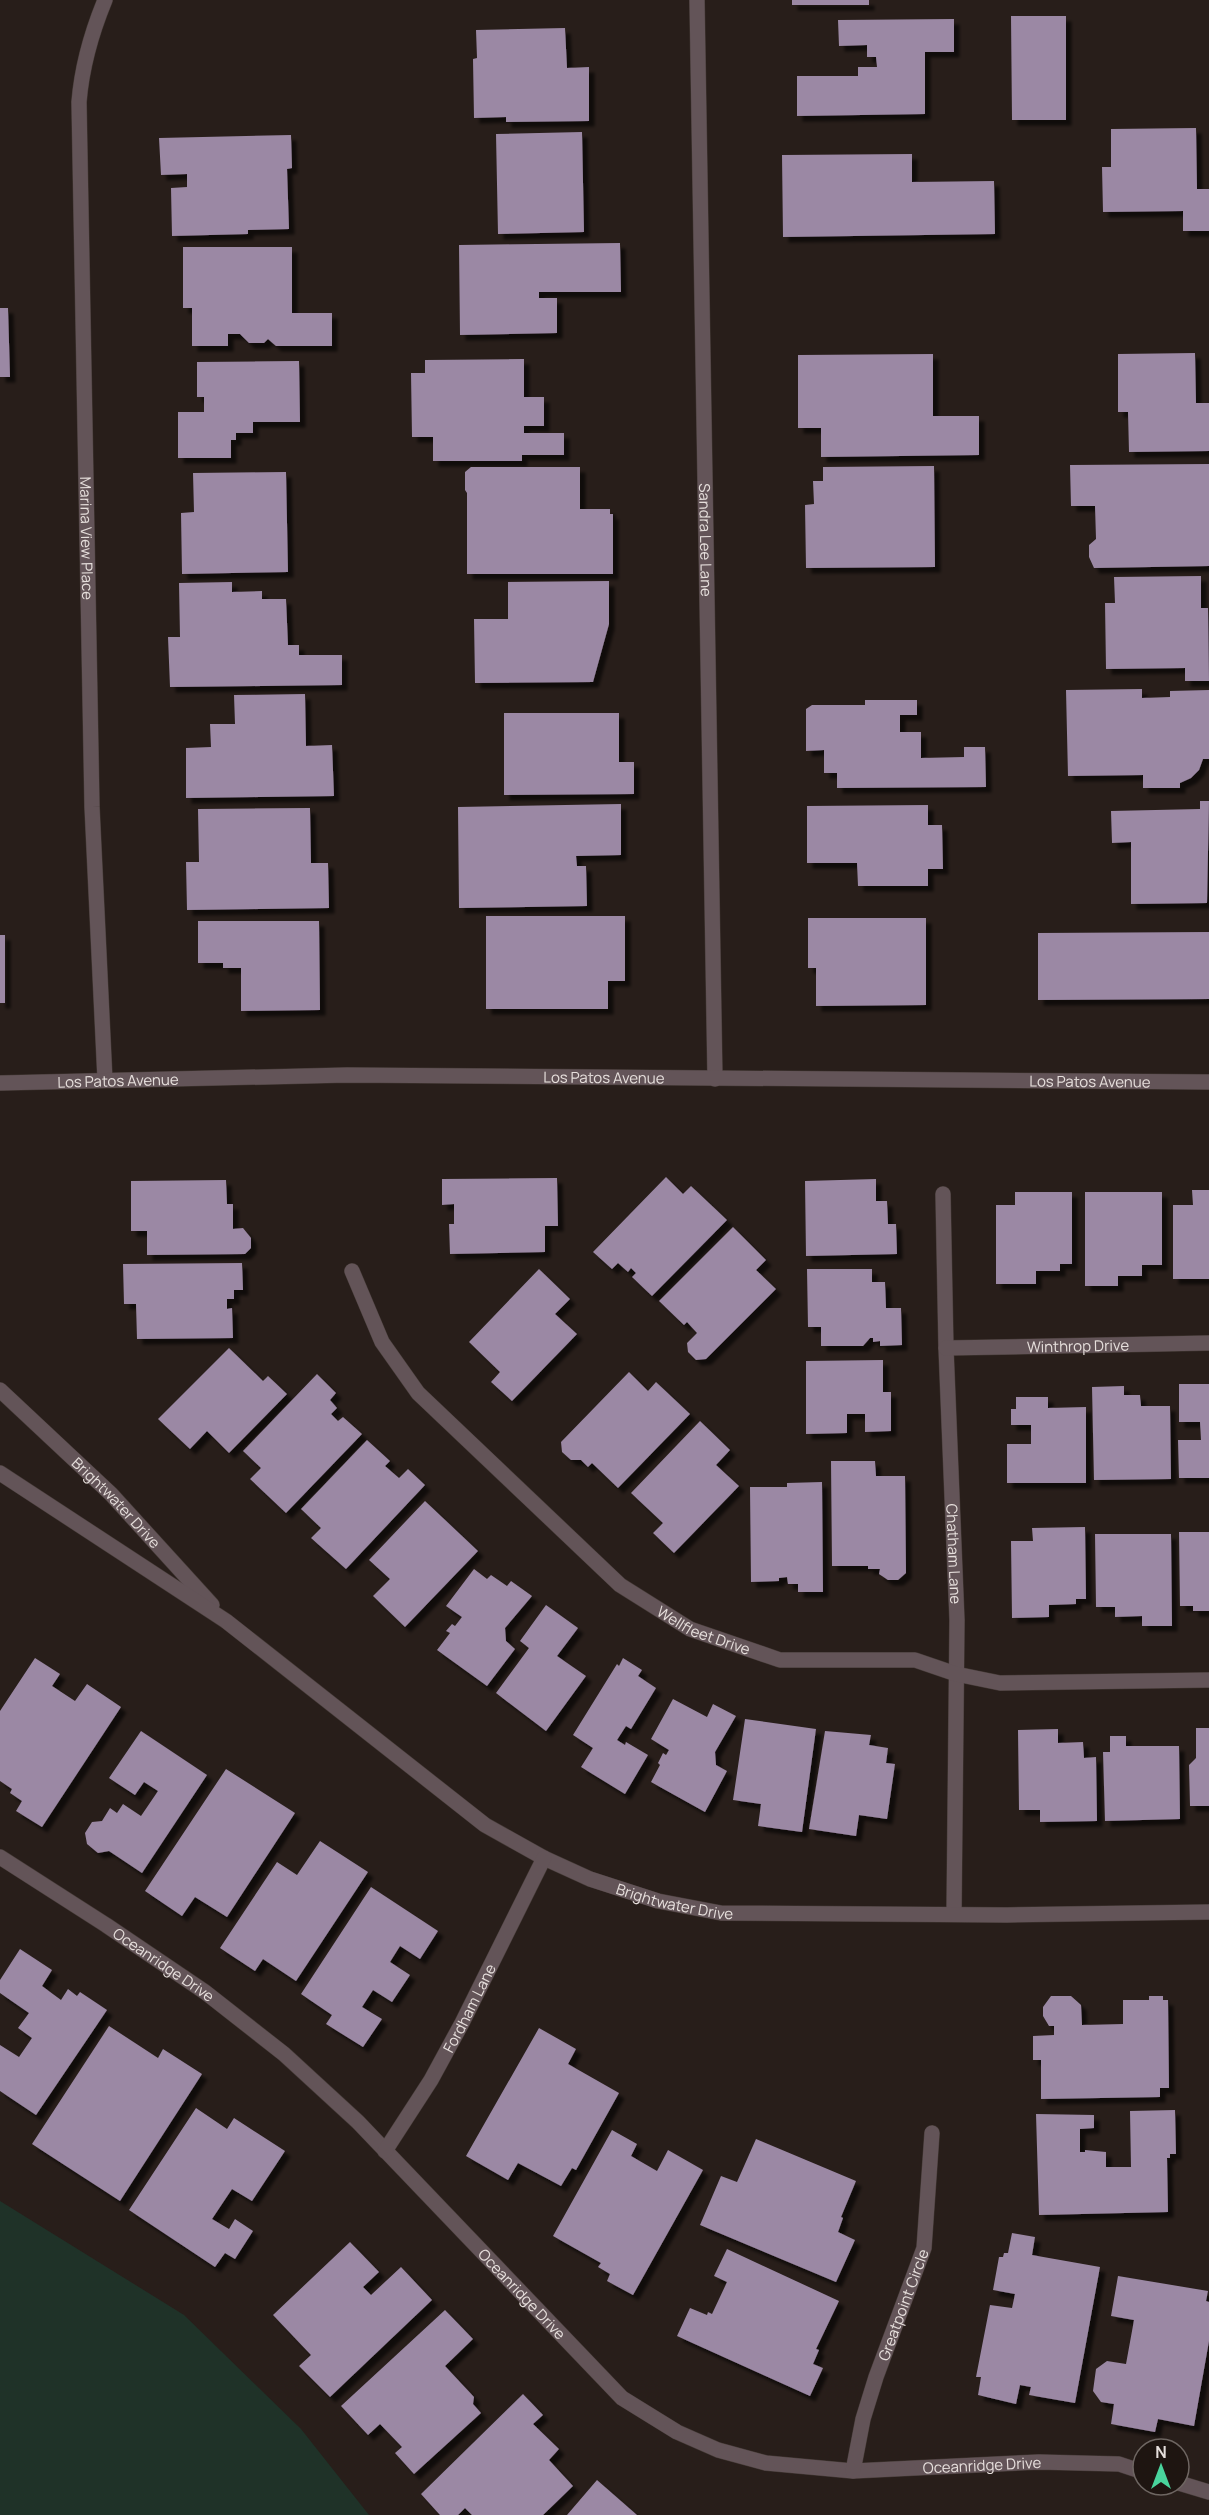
<svg xmlns="http://www.w3.org/2000/svg" width="1209" height="2515" font-family="Manrope,sans-serif">
<defs>
<filter id="shadow"><feDropShadow dx="5.5" dy="5.5" stdDeviation="1.5" flood-color="#0009"/></filter>
</defs>
<rect width="100%" height="100%" fill="#281e1a"/>
<path fill="#1f3228" d="M0,2201L184,2315L301,2429L369,2515H0Z"/>
<path fill="#9b88a4" filter="url(#shadow)" d="M792,0H869V5H792Z
M1011,16H1066V120H1012Z
M954,19V52H925V114L797,116V76H858V67H877L876,57H867V45L839,46L838,20Z
M565,28L567,68L589,67V121L506,122V117L474,118L473,59L477,58L476,30Z
M1196,128L1197,189H1209V231H1183V211L1103,212L1102,167H1111V129Z
M582,132L584,232L498,234L496,134Z
M291,135L292,168L287,169L289,229L248,230V234L172,236L171,188L187,187V174L161,175L159,138Z
M912,154V182L994,181L995,234L783,237L782,155Z
M620,243L621,292H539V298H557V333L460,335L459,245Z
M183,247H292V313H332V346H276L268,339L264,343H249L240,334H228V346H192V308H183Z
M0,308H8L10,377H0Z
M1195,353L1196,403H1209V451L1129,452L1128,412H1118V354Z
M933,354V416H979V455L821,457V428H798V355Z
M524,359V397H544V426H524V433H564V455H522V461H433V437H412L411,373H425V360Z
M299,361L300,422H253V433H236V440H231V458H178V412H204V397H197V362Z
M1209,464V566L1094,568L1089,557V545L1096,539L1095,506H1071L1070,465Z
M934,466L935,567L806,568L805,505L814,504L813,481H823V467Z
M471,467H580V509H610V514H613V574H467V493L465,490V472Z
M286,472L288,572L182,574L181,513L194,512L193,473Z
M1201,576V608H1208L1209,681H1185V668L1106,669L1105,603H1115L1114,577Z
M609,581V624L593,682L475,683L474,619H508V582Z
M232,582V592L262,591V599H286L288,645H299V655H342V685L170,687L168,637H180L179,583Z
M1142,689V698L1170,697V691L1209,690V759H1203L1199,770L1191,778L1180,783V788H1143V775L1068,776L1066,690Z
M305,694L306,746L332,745L334,796L186,798V748L211,747L210,724H235L234,695Z
M865,700H917V715H900V732H921V758L964,757V747H985L986,787L837,788V773H824V750L806,751V709L812,705H865Z
M504,713H619V762H634V794L504,795Z
M1200,801H1209L1207,903L1131,904V842L1112,843L1111,811L1200,809Z
M621,804V855L576,856L577,866H586L587,906L459,908L458,807Z
M928,805V825H942L943,869H928V886H858L857,863H807V806Z
M310,808L311,863H328L329,908L187,910L186,862H199L198,809Z
M486,916H625V981H608V1009H486Z
M808,918H926V1005L816,1006V968H808Z
M198,921H319L320,1010L241,1011V968H223V963H198Z
M1209,932V999L1038,1000V933Z
M0,935H5V1003H0Z
M666,1177L683,1194L691,1186L727,1220L652,1296L632,1277L636,1273L631,1268L628,1272L618,1263L612,1269L593,1252Z
M557,1178L558,1226H545V1252L450,1254L449,1224H454V1204L442,1205V1179Z
M876,1179V1201H887L888,1224H896L897,1254L806,1256L805,1181Z
M226,1180L227,1204H233V1229L243,1228L251,1238V1248L245,1254L147,1255V1231H131V1181Z
M1192,1190H1209V1279H1173V1205H1193Z
M1015,1192H1072V1264H1060V1271H1036V1284H996V1205H1015Z
M1085,1192H1162V1265H1142V1276H1118V1286H1085Z
M733,1227L766,1260L756,1270L776,1289L706,1359L696,1360L688,1352L687,1343L697,1333L687,1322L684,1325L659,1301Z
M242,1263L243,1290H234V1299H227V1309L232,1308L233,1338L137,1339L136,1304H124L123,1264Z
M539,1269L570,1299L555,1314L577,1334L512,1401L491,1382L500,1372L469,1342Z
M807,1269H872V1282H885L886,1308H901L902,1345L880,1346V1341L873,1342V1338H870L863,1346H821V1327H808Z
M229,1348L263,1381L268,1376L287,1394L229,1453L207,1431L190,1449L158,1419Z
M883,1360V1392H891V1431L865,1432V1414H847V1433L806,1434V1361Z
M629,1372L648,1391L656,1382L690,1414L618,1488L592,1463L588,1467L581,1460H571L562,1452L561,1442Z
M317,1374L336,1393L330,1400L337,1408L331,1414L338,1421L343,1417L362,1434L286,1513L250,1479L261,1468L243,1451Z
M1179,1384H1209V1478H1179L1178,1440H1201L1200,1422H1179Z
M1124,1386V1395H1140L1141,1406H1170L1171,1479L1094,1480L1092,1387Z
M1016,1397H1048V1408L1086,1407V1483H1007V1444H1031V1425H1011V1409H1016Z
M700,1421L730,1450L716,1465L739,1486L674,1553L653,1533L663,1523L631,1493Z
M367,1440L390,1461L385,1466L399,1478L408,1469L425,1485L346,1569L311,1538L321,1528L301,1509Z
M831,1461H875L876,1476H905L906,1573L898,1580H888L879,1574L880,1569H868V1566H832Z
M822,1482L823,1592H798V1584H788L787,1577L779,1578V1581L751,1582L750,1487H787V1483Z
M425,1501L478,1551L405,1627L373,1596L390,1579L369,1560Z
M1085,1527L1086,1599H1076V1604L1049,1605V1617L1012,1618L1011,1541H1033L1032,1528Z
M1179,1532H1209V1611H1193V1606H1180Z
M1095,1534H1171L1172,1626H1142V1616L1115,1617V1607H1096Z
M474,1569L487,1579L491,1575L507,1586L511,1581L532,1596L505,1628L506,1641L515,1649L487,1686L437,1650L450,1633L446,1631L452,1624L455,1626L462,1617L446,1606Z
M546,1605L578,1628L557,1656L586,1676L546,1731L496,1693L529,1648L520,1641Z
M35,1658L60,1674L52,1686L75,1701L87,1684L121,1707L42,1827L16,1811L22,1801L10,1793L12,1789L0,1781V1711Z
M623,1658L642,1670L638,1676L656,1688L631,1729L626,1726L617,1740L625,1745L626,1742L648,1755L625,1794L581,1767L593,1748L573,1735L617,1664L619,1666Z
M673,1699L707,1717L713,1704L736,1716L715,1752L716,1765L727,1771L705,1812L651,1782L660,1765L658,1763L663,1753L666,1755L669,1750L651,1739Z
M745,1719L816,1729L802,1832L758,1826L761,1804L733,1800Z
M1196,1728H1209V1806H1190L1189,1765L1196,1758Z
M1058,1729V1743L1083,1742L1084,1758L1096,1757L1097,1821L1040,1822V1810H1019L1018,1730Z
M141,1731L207,1775L142,1873L109,1851L98,1853L87,1844L85,1833L92,1822L102,1821L110,1808L117,1813L123,1804L141,1816L158,1791L144,1782L135,1795L109,1778Z
M825,1731L871,1735L869,1745L888,1748L886,1763L895,1764L887,1819L859,1815L856,1836L809,1829Z
M1110,1736H1126V1746H1179L1180,1819L1105,1821L1103,1752H1110Z
M226,1769L295,1813L227,1917L195,1897L182,1916L145,1891Z
M320,1841L368,1872L296,1981L263,1959L255,1971L220,1948L277,1862L297,1875Z
M371,1887L438,1931L420,1959L400,1946L390,1962L410,1975L392,2002L373,1990L362,2007L382,2019L363,2047L326,2024L332,2015L301,1994Z
M20,1949L52,1970L42,1986L61,2000L68,1989L77,1996L80,1992L107,2010L36,2115L0,2091V2045L19,2057L32,2038L18,2028L29,2013L0,1993V1980Z
M1051,1996H1071L1081,2005L1082,2025L1123,2024V2000H1149V1996H1163V2000H1168L1169,2088H1160V2097L1041,2099V2060H1033V2036L1054,2035V2026H1049L1043,2016V2007Z
M109,2026L158,2058L163,2049L202,2074L120,2201L32,2144Z
M539,2028L576,2049L568,2064L619,2093L576,2170L572,2168L561,2186L518,2163L508,2180L466,2156Z
M196,2108L227,2129L234,2118L285,2151L252,2201L232,2189L212,2219L229,2229L235,2219L253,2231L235,2259L225,2253L215,2267L129,2210Z
M1175,2110L1176,2154H1170V2158H1167L1168,2212L1039,2215L1036,2114L1094,2115V2128L1080,2129V2152H1085V2150L1106,2152V2167H1131L1130,2111Z
M612,2130L637,2144L631,2156L657,2171L668,2150L703,2170L633,2295L607,2281L610,2274L598,2267L601,2263L553,2236Z
M756,2139L856,2181L841,2217L843,2218L838,2232L855,2240L836,2282L700,2225L721,2176L737,2182Z
M1012,2233L1035,2237L1032,2255L1100,2267L1075,2403L1029,2395L1031,2387L1020,2385L1016,2404L978,2395L981,2377H976L990,2305L1012,2308L1015,2294L993,2290L999,2257H1003L1004,2253H1008Z
M350,2242L379,2272L363,2287L371,2295L401,2267L432,2300L330,2397L299,2366L311,2355L273,2315Z
M727,2249L839,2301L816,2349L819,2350L813,2364L823,2368L810,2396L677,2336L690,2308L707,2315L708,2312L712,2314L727,2282L714,2276Z
M1118,2276L1208,2291L1206,2301L1209,2302V2341L1194,2426L1158,2419L1155,2432L1111,2424L1114,2404L1101,2402L1093,2391L1096,2369L1107,2361L1126,2364L1134,2320L1111,2316Z
M445,2310L473,2339L445,2366L474,2397L473,2404L481,2413L414,2474L395,2453L402,2447L380,2424L368,2435L341,2406Z
M523,2394L543,2415L533,2424L559,2449L549,2460L573,2486L543,2515H472L465,2508L458,2515H440L421,2494Z
M597,2480L637,2515H567Z"/>
<g fill="none" stroke-linecap="round" stroke-linejoin="round">
<defs>
<g id="minor">
<path id="s1" d="M105,0C91,34 82,65 79,102L92,807L105,1080"/>
<path id="s2" d="M697,0L715,1079"/>
<path id="s3" d="M0,1083L347,1075L1209,1082"/>
<path id="s4" d="M943,1194L946,1348L957,1620L954,1914"/>
<path id="s5" d="M352,1271L382,1342L418,1393L620,1585L690,1629L780,1660H915L956,1674L1000,1683L1209,1680"/>
<path id="s6" d="M946,1348L1209,1343"/>
<path id="s7" d="M0,1390L111,1494L212,1605"/>
<path id="s8" d="M0,1473L226,1621L485,1825L544,1858L590,1879L658,1901L721,1913L1007,1915L1209,1912"/>
<path id="s9" d="M0,1857L106,1925L205,1992L284,2054L358,2122L622,2398L677,2432L718,2450L766,2463L853,2471L1039,2462L1119,2464L1143,2472"/>
<path id="s10" d="M385,2151L431,2080L462,2023L544,1858"/>
<path id="s11" d="M853,2471L863,2419L876,2377L924,2248L932,2133"/>
<path d="M1179,2483L1209,2492"/>
</g>
</defs>
<use href="#minor" stroke="#433935" stroke-width="16"/>
<use href="#minor" stroke="#635458" stroke-width="15"/>
</g>
<g text-anchor="middle" dominant-baseline="central" stroke-width="6" stroke-linejoin="round" paint-order="stroke">
<g font-size="15" fill="#e6dfdc" stroke="#1e1511">
<text stroke="none"><textPath href="#s1" startOffset="542">Marina View Place</textPath></text>
<text stroke="none"><textPath href="#s2" startOffset="540">Sandra Lee Lane</textPath></text>
<text stroke="none"><textPath href="#s3" startOffset="604">Los Patos Avenue</textPath></text>
<text stroke="none"><textPath href="#s3" startOffset="118">Los Patos Avenue</textPath></text>
<text stroke="none"><textPath href="#s3" startOffset="1090">Los Patos Avenue</textPath></text>
<text stroke="none"><textPath href="#s6" startOffset="132">Winthrop Drive</textPath></text>
<text stroke="none"><textPath href="#s7" startOffset="162">Brightwater Drive</textPath></text>
<text stroke="none"><textPath href="#s4" startOffset="360">Chatham Lane</textPath></text>
<text stroke="none"><textPath href="#s5" startOffset="514">Wellfleet Drive</textPath></text>
<text stroke="none"><textPath href="#s8" startOffset="806">Brightwater Drive</textPath></text>
<text stroke="none"><textPath href="#s9" startOffset="196">Oceanridge Drive</textPath></text>
<text stroke="none"><textPath href="#s10" startOffset="166">Fordham Lane</textPath></text>
<text stroke="none"><textPath href="#s9" startOffset="684">Oceanridge Drive</textPath></text>
<text stroke="none"><textPath href="#s11" startOffset="174">Greatpoint Circle</textPath></text>
<text stroke="none"><textPath href="#s9" startOffset="1204">Oceanridge Drive</textPath></text>
</g>
</g>
<g transform="translate(1161 2467)"><circle r="28" fill="#1e1511" stroke="#6e6662" stroke-width="1.5"/>
<path d="M0-4.5L10 22L0 15L-10 22Z" fill="#49d49d"/>
<text y="-9" font-size="16" font-weight="bold" text-anchor="middle" fill="#e6dfdc">N</text>
</g>
</svg>
